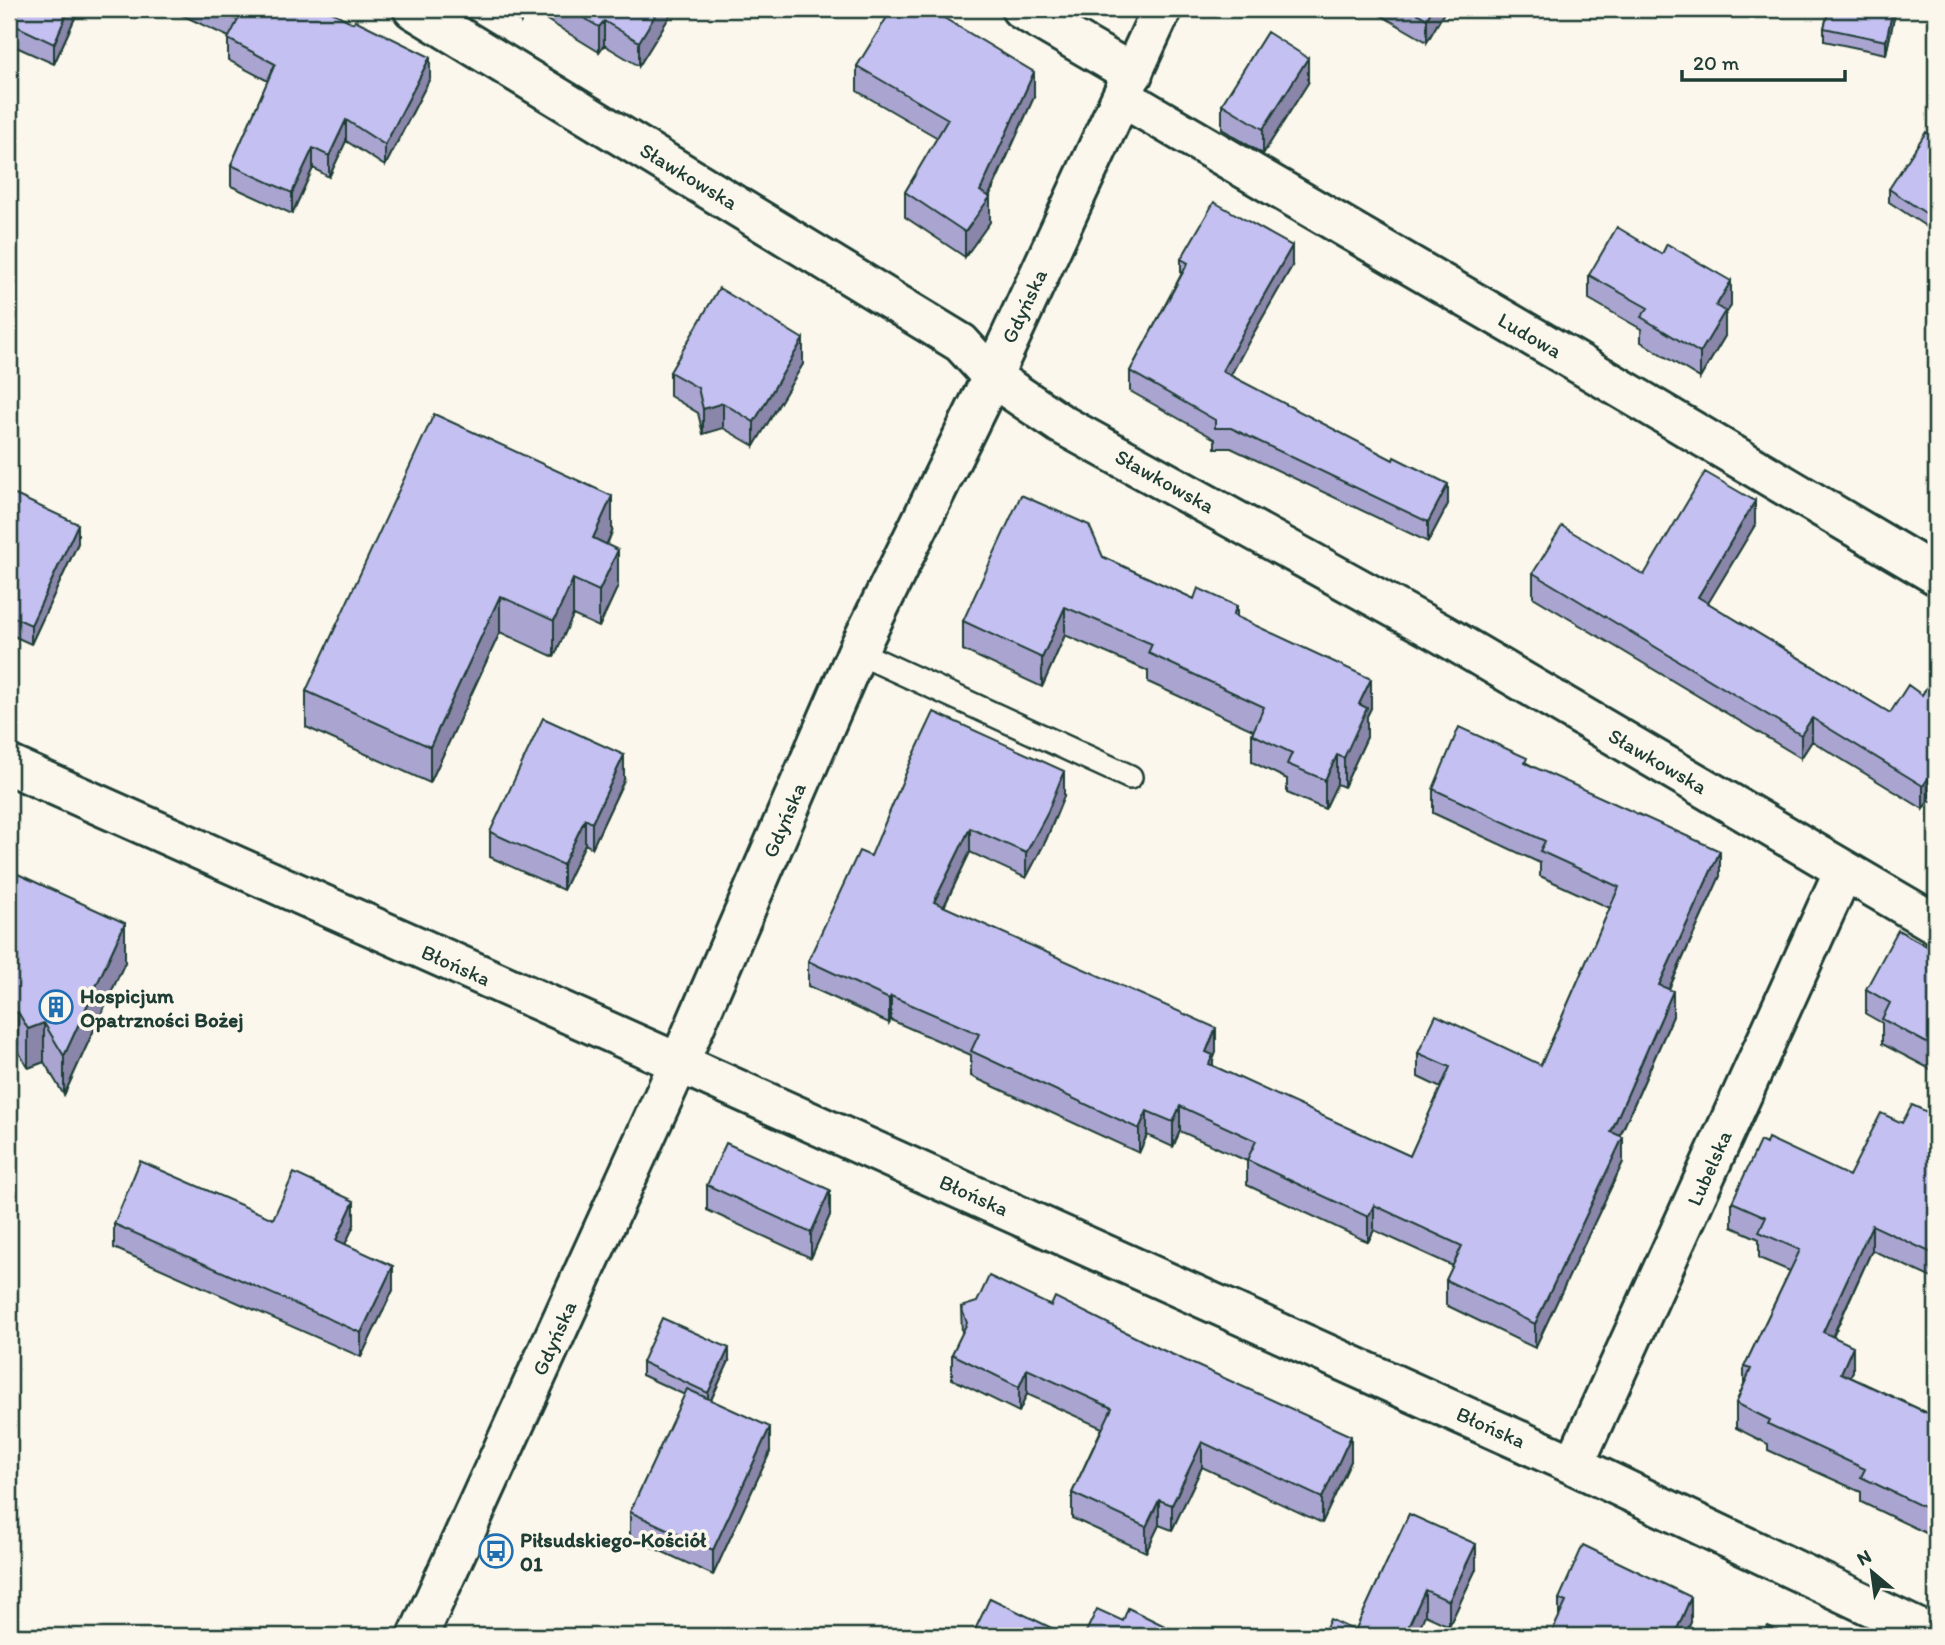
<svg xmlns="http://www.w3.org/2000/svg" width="1945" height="1645" font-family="Itim,sans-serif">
<rect width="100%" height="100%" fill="#fbf7ec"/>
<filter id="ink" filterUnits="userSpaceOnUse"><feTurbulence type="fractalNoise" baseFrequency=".0143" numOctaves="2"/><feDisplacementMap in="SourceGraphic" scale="14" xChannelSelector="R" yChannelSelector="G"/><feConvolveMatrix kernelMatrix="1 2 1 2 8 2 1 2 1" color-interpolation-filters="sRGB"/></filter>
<g filter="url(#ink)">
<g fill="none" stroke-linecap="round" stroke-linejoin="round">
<defs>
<path id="lane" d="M857,652L1130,777"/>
<path id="street" d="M413,9L961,343L992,377L1061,424L1442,634L1936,924
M1021,9L1133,74
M1122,97L1578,363L1936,575
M9,765L679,1063L1574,1465L1934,1636
M1574,1465L1844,870
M418,1636L679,1063L857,652L992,377L1162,9"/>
</defs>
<use href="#lane" stroke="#1f3d34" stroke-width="28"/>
<use href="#street" stroke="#1f3d34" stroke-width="44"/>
<use href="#lane" stroke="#fbf7ec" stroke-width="23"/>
<use href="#street" stroke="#fbf7ec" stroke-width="38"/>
</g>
<path fill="#a9a5d0" stroke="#1f3d34" stroke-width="2" d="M79,9L54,64L14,46V25Z
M169,9H326L430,78L385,166L346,141L329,177L313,168L292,214L231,186V165L268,81L228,60V39L229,37Z
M489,9H529L521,22L504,12L502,17Z
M529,9H673V11L639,66L604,45L599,52Z
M1370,9H1446L1427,42Z
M1829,9H1896L1886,54L1824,41V28Z
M857,66L1034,97L989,197L990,222L965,257L905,217V192L938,138L857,91Z
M1308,83L1263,154L1222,129V104Z
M1936,139V233L1889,202V189Z
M1181,259L1292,266L1248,343L1230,376L1448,504L1428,542L1231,448H1215V439L1130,391V371L1181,275Z
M1589,275L1731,306L1725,315V336L1700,378L1641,342V329L1589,299Z
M803,364L754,446L723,428L703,434L698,413L670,396V372Z
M9,492L78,543L31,644L9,634Z
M1755,525L1708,603L1890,713L1922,695L1936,672V805L1929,800L1923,809L1812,741L1801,758L1533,597V573L1644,575Z
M612,532L607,545L618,586L599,627L573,615L554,657L500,632L430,783L306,727V691Z
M1103,557L1194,599L1237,617L1371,708L1367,716V737L1344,787L1337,784L1325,809L1287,793V779L1252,762V734L1253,730L1148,682V671L1065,635L1042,687L963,650V621Z
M1527,763L1720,876L1669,989L1673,1016L1620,1136L1623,1162L1535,1348L1446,1305V1280L1453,1266L1374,1230L1368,1242L1247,1185V1161L1180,1131L1173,1147L1147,1135L1139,1153L971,1076V1055L891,1020L889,1023L808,986V961L871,856L1064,796L1046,840L1026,878L970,852L944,907L1216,1052L1213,1060V1066L1410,1156L1441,1088L1418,1077V1053L1541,1065L1610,908L1540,876V863L1433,813V789Z
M624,780L592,848L585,844L563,890L490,857V832Z
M9,870L125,962L64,1095L44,1062L28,1068L18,1051Z
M1936,951V1072L1882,1044V1023L1866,1014V989Z
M1936,1116V1280L1872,1250L1833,1337L1853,1371L1850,1377L1936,1417V1538L1861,1502V1492L1768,1450V1444L1736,1428V1403L1744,1384V1367L1790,1271L1759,1258V1239L1732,1227V1202L1849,1176L1902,1123Z
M707,1185L830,1215L811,1258L707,1210Z
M273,1219L354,1225L345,1244L393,1290L361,1357L114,1248V1224Z
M961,1307L1351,1461L1322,1523L1202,1467L1172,1530L1159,1525L1146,1552L1072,1518V1493L1102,1428L1027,1394L1019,1412L952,1379V1354L962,1334Z
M729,1361L711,1400L770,1452L713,1575L630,1537V1512L685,1395L642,1375V1362Z
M1409,1514L1476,1569L1449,1626L1425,1615L1355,1631Z
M1559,1599L1691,1622L1685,1636H1550L1559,1618Z"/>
<path fill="#8986a9" stroke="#1f3d34" stroke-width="2" d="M69,9H79L54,64V44Z
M521,9H529L521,22Z
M659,9H673V11L639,66V42Z
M1432,9H1446L1427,42V19Z
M1893,9H1896L1886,54V41Z
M604,21V45L599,52V27Z
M430,57V78L385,166V145Z
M1308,58V83L1263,154V129Z
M1034,72V97L985,204L990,197V222L965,257V232L980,191Z
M346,120V141L329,177V156Z
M313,148V168L292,214V193Z
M1292,246V266L1248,343L1222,391V371L1248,323Z
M1731,281V306L1725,315V336L1700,378V353L1716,306Z
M803,339V364L754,446V422Z
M723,403V428L703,434V409Z
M1448,484V504L1428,542V522Z
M612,496V532L593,574V538Z
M1755,501V525L1698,620V597Z
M78,524V543L31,644V625Z
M618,550V586L599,627V591Z
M573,579V615L554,657V621Z
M500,596V632L430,783V747Z
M1237,606V634L1233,615Z
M1065,607V635L1042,687V658Z
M1371,679V708L1367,716V737L1344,787V758L1359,704Z
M1812,718V741L1801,758V735Z
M624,755V780L592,848V823Z
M1337,755V784L1325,809V780Z
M1064,771V796L1046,840L1026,878V853Z
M1929,777V800L1923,809V786Z
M585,819V844L563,890V865Z
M970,828V852L934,927V902Z
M1720,851V876L1659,1010V985Z
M125,923V962L64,1095V1056Z
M1673,991V1016L1611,1156V1132Z
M891,996V1020L889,1023V999Z
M18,1012V1051L9,1054V1015Z
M44,1023V1062L28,1068V1029Z
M1216,1028V1052L1213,1060V1079L1206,1052Z
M1180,1106V1131L1173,1147V1122Z
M1147,1111V1135L1139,1153V1129Z
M1623,1137V1162L1535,1348V1324Z
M830,1190V1215L811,1258V1233Z
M354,1201V1225L336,1264V1240Z
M1374,1205V1230L1368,1242V1217Z
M1872,1225V1250L1823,1357V1332Z
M393,1266V1290L361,1357V1333Z
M1853,1346V1371L1841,1398V1373Z
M729,1348V1361L708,1406V1393Z
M1027,1369V1394L1019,1412V1387Z
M770,1427V1452L713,1575V1550Z
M1351,1436V1461L1322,1523V1498Z
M1202,1442V1467L1172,1530V1505Z
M1159,1500V1525L1146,1552V1527Z
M1476,1544V1569L1449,1626V1601Z
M1425,1590V1615L1416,1636H1404Z
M1691,1597V1622L1685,1636H1674Z"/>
<path fill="#c4c0f2" stroke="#1f3d34" stroke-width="2" d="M21,9H69L54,44L14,25Z
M213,9H326L353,23L355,20L430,57L385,145L346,120L329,156L313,148L292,193L231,165L275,64L228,39L238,20Z
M569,9H659L639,42L604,21L599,27Z
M892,9H929L1034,72L980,191L990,197L965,232L905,192L948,119L857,66Z
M1410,9H1432L1427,19Z
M1829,9H1893L1886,41L1824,28Z
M1267,32L1308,58L1263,129L1222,104Z
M1926,132L1936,139V220L1889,189Z
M1214,202L1292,246L1248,323L1222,371L1393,460L1394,457L1448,484L1428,522L1231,428H1215V420L1130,371L1188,263L1181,259Z
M1617,227L1662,254L1667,244L1731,281L1716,306L1725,311L1700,353L1641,317L1648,308L1589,275Z
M719,288L803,339L754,422L723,403L703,409L698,388L670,372Z
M434,414L612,496L593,538L618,550L599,591L573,579L554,621L500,596L430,747L306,691Z
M1705,472L1755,501L1698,597L1890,713L1908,685L1922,695L1936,672V781L1929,777L1923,786L1812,718L1801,735L1533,573L1562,526L1644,575Z
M9,492L78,524L31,625L9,615Z
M1021,495L1089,525L1103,557L1194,599L1198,588L1237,606L1233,615L1371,679L1359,704L1367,708L1344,758L1337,755L1325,780L1287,764L1292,753L1252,734L1264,707L1148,653L1152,644L1065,607L1042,658L963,621Z
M934,712L1064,771L1046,816L1026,853L970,828L934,902L1216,1028L1206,1052L1213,1055L1209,1064L1410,1156L1450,1067L1418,1053L1436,1015L1541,1065L1619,887L1540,851L1545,841L1433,789L1459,727L1527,758L1525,763L1720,851L1659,985L1673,991L1611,1132L1623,1137L1535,1324L1446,1280L1462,1246L1374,1205L1368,1217L1247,1160L1256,1141L1180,1106L1173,1122L1147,1111L1139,1129L971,1051L979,1034L891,996L889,999L808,961L859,851L871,856L911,761Z
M543,718L624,755L592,823L585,819L563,865L490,832Z
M9,870L125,923L64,1056L44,1023L28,1029L18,1012L9,1015Z
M1898,930L1936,951V1048L1882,1019L1890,1003L1866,989Z
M1912,1105L1936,1116V1255L1872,1225L1823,1332L1853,1346L1841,1373L1936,1417V1513L1861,1477L1865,1469L1768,1424L1770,1420L1736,1403L1751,1369L1744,1367L1800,1250L1759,1232L1766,1217L1732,1202L1760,1141L1766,1144L1768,1138L1849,1176L1881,1113L1902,1123Z
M726,1143L830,1190L811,1233L707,1185Z
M140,1161L273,1219L294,1173L354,1201L336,1240L393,1266L361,1333L114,1224Z
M989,1276L1051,1306L1055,1297L1143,1341L1351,1436L1322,1498L1202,1442L1172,1505L1159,1500L1146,1527L1072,1493L1112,1408L1027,1369L1019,1387L952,1354L967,1323L961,1307L977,1302Z
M662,1318L729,1348L708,1393L642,1362Z
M687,1389L770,1427L713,1550L630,1512Z
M1409,1514L1476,1544L1449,1601L1425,1590L1404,1636H1322L1330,1619L1355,1631Z
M1583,1545L1691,1597L1674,1636H1550L1566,1602L1559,1599Z
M990,1598L1068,1636H972Z
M1128,1608L1185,1636H1084L1097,1609L1123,1621Z
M1768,1626L1790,1636H1763Z"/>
</g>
<defs>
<symbol id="building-ring" viewBox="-11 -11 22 22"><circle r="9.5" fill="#fbf7ec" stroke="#1f6fb2" stroke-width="1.5"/><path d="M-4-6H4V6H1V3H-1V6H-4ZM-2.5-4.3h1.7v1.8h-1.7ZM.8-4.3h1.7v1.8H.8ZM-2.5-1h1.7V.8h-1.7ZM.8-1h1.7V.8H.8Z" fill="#1f6fb2"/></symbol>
<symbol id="bus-ring" viewBox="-11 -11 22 22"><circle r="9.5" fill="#fbf7ec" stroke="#1f6fb2" stroke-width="1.5"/><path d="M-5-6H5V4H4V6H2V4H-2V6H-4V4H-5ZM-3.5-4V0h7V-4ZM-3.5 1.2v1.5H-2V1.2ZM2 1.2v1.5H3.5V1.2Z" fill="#1f6fb2"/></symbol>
</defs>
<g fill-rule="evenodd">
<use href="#building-ring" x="37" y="988" width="38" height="38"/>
<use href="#bus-ring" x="477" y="1532" width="38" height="38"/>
</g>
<g text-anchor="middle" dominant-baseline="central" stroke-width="7" stroke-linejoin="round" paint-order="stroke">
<g font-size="21" fill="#1f3d34" stroke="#fbf7ec">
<text transform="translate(689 176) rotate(31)">Sławkowska</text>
<text transform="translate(1024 306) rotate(-65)">Gdyńska</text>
<text transform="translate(1530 335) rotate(30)">Ludowa</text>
<text transform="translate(1165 481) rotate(29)">Sławkowska</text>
<text transform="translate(1658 761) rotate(30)">Sławkowska</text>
<text transform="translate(784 820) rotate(-67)">Gdyńska</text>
<text transform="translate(456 965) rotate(24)">Błońska</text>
<text transform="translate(1709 1168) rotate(-66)">Lubelska</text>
<text transform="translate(974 1195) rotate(24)">Błońska</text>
<text transform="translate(554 1338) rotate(-66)">Gdyńska</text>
<text transform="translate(1491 1427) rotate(24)">Błońska</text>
</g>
<g font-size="21" font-weight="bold" fill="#1f3d34" stroke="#fbf7ec" text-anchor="start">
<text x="80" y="995">Hospicjum<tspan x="80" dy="24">Opatrzności Bożej</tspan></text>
<text x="520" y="1539">Piłsudskiego-Kościół<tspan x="520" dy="24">01</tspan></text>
</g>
</g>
<rect width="1945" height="1645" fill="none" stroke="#fbf7ec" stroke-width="35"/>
<rect x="18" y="18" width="1910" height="1610" fill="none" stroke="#1f3d34" stroke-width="2.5" filter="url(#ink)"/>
<g transform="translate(1872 1572) rotate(331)" stroke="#fbf7ec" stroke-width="5" paint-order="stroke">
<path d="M0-5L12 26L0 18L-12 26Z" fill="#1f3d34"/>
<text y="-10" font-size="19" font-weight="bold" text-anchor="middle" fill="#1f3d34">N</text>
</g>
<path d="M1682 70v10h163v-10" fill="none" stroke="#1f3d34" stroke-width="3.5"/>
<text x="1693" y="70" font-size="21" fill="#1f3d34" stroke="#fbf7ec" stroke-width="5" paint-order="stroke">20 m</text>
</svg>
